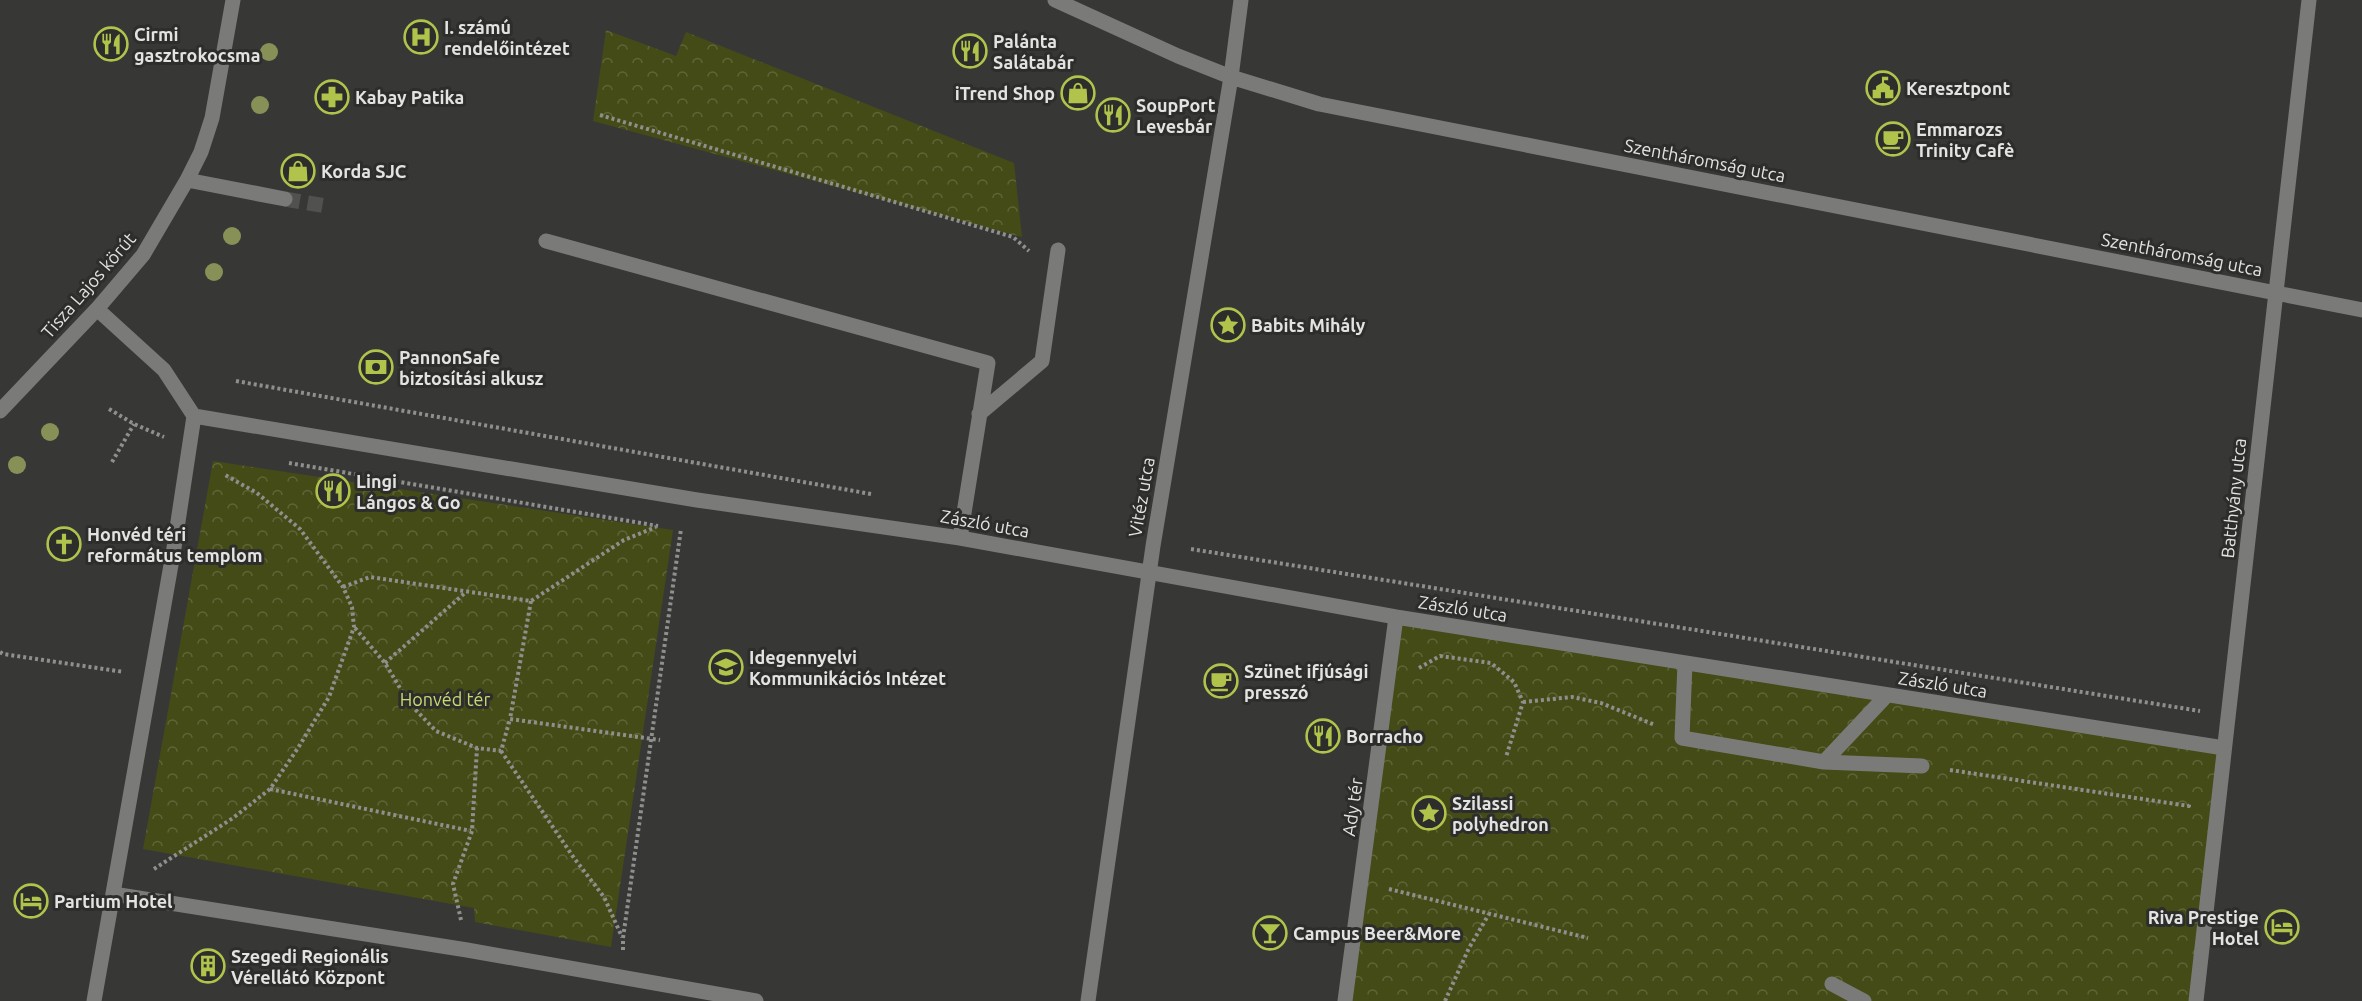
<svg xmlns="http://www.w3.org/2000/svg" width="2362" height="1001" font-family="Ubuntu,sans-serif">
<defs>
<pattern id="forest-crowns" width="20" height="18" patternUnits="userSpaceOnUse" patternTransform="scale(1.5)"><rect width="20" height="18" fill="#444b16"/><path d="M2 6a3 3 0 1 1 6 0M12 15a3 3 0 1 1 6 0" fill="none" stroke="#5f6538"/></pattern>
</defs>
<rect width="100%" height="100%" fill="#373835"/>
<path fill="url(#forest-crowns)" d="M606,30L676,56L686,32L1014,163L1022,237L593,121Z
M213,461L673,530L611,947L475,922L474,908L143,849Z
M1396,617L2224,748L2196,1001H1341Z"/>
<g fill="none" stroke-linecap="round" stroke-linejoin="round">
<path stroke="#51524f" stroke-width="15" stroke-dasharray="15 8" stroke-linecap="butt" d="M285,199L326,206"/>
<path stroke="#8f908d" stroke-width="4" stroke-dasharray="3 3" stroke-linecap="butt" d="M600,115L1013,237L1029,251
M236,381L871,494
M109,409L134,424L164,437
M112,462L134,424
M289,463L658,526
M1191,549L2200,711
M343,587L370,577L531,601L624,540L656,527
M531,601L510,719L660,740
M355,628L385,663L409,703L436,731L477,748L501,751L510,719
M0,652L3,654L124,672
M385,663L466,592
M1419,668L1440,656L1491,663L1514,682L1523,702L1506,757
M1523,702L1572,697L1601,703L1655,725
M501,751L574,858L604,897L622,937
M1950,770L2189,806V803
M270,789L471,831
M154,869L233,818L270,789L298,748L329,697L354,627L352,607L343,587L300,529L257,493L225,475
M1389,889L1588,938
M461,920L453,884L472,831L477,748
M623,950V938L681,529
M1445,1001L1469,948L1489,914"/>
<path stroke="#7a7b79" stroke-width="15" d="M1055,0L1178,56L1231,77L1319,104L2362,310
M187,180L285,199
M546,241L988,363L960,538
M0,411L97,309L143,255L187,180L201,152L212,118L233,0
M979,414L1042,361L1058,250
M194,416L697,500L960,538L1396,617L2224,748
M1685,663L1682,738L1824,762L1887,695
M1824,762L1922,766
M113,894L467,950L756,1001
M1832,984L1864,1001
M94,1001L174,548L194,416L164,370L97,309
M1088,1001L1153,546L1231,77L1241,0
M1345,1001L1396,617
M2196,1001L2309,0"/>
</g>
<g fill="#879157">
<circle cx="269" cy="52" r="9"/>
<circle cx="260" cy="105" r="9"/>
<circle cx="232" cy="236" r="9"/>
<circle cx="214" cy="272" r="9"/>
<circle cx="50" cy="432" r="9"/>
<circle cx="17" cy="465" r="9"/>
</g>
<defs>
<symbol id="hospital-ring" viewBox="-11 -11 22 22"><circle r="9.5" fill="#2d2e2b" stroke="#b2c34c" stroke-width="1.5"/><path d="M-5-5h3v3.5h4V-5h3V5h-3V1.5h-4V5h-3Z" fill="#b2c34c"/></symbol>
<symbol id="restaurant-ring" viewBox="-11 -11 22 22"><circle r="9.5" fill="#2d2e2b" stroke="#b2c34c" stroke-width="1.5"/><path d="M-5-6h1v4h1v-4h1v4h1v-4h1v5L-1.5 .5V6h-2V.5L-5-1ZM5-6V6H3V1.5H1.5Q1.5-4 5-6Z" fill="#b2c34c"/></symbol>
<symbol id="civic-ring" viewBox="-11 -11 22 22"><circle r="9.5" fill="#2d2e2b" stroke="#b2c34c" stroke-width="1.5"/><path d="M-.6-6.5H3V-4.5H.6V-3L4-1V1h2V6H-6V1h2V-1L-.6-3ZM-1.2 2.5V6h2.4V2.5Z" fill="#b2c34c"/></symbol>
<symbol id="shop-ring" viewBox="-11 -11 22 22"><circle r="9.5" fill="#2d2e2b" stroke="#b2c34c" stroke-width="1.5"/><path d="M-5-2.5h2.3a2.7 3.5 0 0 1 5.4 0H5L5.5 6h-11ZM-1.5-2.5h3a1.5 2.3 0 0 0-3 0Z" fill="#b2c34c"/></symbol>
<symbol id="pharmacy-ring" viewBox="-11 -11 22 22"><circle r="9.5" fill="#2d2e2b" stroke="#b2c34c" stroke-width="1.5"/><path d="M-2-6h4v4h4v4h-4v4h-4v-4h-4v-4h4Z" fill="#b2c34c"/></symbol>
<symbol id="cafe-ring" viewBox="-11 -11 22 22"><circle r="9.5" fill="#2d2e2b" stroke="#b2c34c" stroke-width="1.5"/><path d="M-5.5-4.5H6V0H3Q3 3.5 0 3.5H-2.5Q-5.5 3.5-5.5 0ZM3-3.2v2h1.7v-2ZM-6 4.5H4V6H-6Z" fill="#b2c34c"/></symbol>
<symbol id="sight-ring" viewBox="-11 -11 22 22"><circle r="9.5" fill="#2d2e2b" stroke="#b2c34c" stroke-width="1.5"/><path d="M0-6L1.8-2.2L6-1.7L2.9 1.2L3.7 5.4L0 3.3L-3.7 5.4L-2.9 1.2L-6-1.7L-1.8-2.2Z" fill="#b2c34c"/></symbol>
<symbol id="bank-ring" viewBox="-11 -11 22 22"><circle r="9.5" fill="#2d2e2b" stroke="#b2c34c" stroke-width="1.5"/><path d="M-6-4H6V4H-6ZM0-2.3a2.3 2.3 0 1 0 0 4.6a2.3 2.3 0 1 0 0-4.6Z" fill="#b2c34c"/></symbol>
<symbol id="church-ring" viewBox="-11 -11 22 22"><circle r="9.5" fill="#2d2e2b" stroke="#b2c34c" stroke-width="1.5"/><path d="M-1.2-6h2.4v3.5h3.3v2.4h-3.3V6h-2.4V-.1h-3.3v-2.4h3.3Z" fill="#b2c34c"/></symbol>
<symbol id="university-ring" viewBox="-11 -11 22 22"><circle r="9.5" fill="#2d2e2b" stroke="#b2c34c" stroke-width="1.5"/><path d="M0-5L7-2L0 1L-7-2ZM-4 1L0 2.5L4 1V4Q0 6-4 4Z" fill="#b2c34c"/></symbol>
<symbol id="hotel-ring" viewBox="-11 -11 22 22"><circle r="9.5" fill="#2d2e2b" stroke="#b2c34c" stroke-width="1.5"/><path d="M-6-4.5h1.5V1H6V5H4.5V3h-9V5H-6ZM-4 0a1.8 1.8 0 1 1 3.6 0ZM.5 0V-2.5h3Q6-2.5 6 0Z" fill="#b2c34c"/></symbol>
<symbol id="bar-ring" viewBox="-11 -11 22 22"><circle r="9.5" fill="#2d2e2b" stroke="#b2c34c" stroke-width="1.5"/><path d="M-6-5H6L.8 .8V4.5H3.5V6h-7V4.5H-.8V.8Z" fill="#b2c34c"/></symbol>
<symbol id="building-ring" viewBox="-11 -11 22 22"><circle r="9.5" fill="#2d2e2b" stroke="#b2c34c" stroke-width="1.5"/><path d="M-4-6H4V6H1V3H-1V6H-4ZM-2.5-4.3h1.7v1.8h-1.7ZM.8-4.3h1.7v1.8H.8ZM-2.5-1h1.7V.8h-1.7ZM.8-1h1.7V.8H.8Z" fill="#b2c34c"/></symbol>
</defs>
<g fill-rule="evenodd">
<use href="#hospital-ring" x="402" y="18" width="38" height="38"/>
<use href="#restaurant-ring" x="92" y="25" width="38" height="38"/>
<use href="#restaurant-ring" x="951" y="32" width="38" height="38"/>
<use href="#civic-ring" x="1864" y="69" width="38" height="38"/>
<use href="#shop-ring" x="1059" y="74" width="38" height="38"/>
<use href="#pharmacy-ring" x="313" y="78" width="38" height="38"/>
<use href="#restaurant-ring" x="1094" y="96" width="38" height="38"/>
<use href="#cafe-ring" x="1874" y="120" width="38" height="38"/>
<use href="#shop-ring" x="279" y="152" width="38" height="38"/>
<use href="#sight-ring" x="1209" y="306" width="38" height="38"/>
<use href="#bank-ring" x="357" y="348" width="38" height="38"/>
<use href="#restaurant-ring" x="314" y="472" width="38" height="38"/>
<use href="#church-ring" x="45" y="525" width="38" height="38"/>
<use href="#university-ring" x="707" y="648" width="38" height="38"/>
<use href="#cafe-ring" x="1202" y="662" width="38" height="38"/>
<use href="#restaurant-ring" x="1304" y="717" width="38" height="38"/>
<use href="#sight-ring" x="1410" y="794" width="38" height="38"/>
<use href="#hotel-ring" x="12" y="882" width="38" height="38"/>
<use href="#hotel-ring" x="2263" y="908" width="38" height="38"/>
<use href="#bar-ring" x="1251" y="914" width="38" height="38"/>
<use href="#building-ring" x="189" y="947" width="38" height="38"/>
</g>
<g text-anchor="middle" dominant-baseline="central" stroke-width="6" stroke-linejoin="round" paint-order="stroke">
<g font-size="18" font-weight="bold" fill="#e3e3e1" stroke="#2d2e2b" text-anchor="start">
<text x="444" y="27">I. számú<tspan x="444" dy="21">rendelőintézet</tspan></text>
<text x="134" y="34">Cirmi<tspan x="134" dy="21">gasztrokocsma</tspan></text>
<text x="993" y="41">Palánta<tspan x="993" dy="21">Salátabár</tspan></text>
<text x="1906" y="88">Keresztpont</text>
<text x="1055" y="93" text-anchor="end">iTrend Shop</text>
<text x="355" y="97">Kabay Patika</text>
<text x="1136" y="105">SoupPort<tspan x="1136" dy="21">Levesbár</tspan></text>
<text x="1916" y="129">Emmarozs<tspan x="1916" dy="21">Trinity Cafè</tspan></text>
<text x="321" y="171">Korda SJC</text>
<text x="1251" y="325">Babits Mihály</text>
<text x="399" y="357">PannonSafe<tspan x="399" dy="21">biztosítási alkusz</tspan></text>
<text x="356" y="481">Lingi<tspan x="356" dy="21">Lángos &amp; Go</tspan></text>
<text x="87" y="534">Honvéd téri<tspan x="87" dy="21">református templom</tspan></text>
<text x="749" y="657">Idegennyelvi<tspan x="749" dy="21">Kommunikációs Intézet</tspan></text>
<text x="1244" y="671">Szünet ifjúsági<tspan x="1244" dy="21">presszó</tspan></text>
<text x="1346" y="736">Borracho</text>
<text x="1452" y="803">Szilassi<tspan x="1452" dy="21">polyhedron</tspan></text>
<text x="54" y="901">Partium Hotel</text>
<text x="2259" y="917" text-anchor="end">Riva Prestige<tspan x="2259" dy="21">Hotel</tspan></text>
<text x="1293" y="933">Campus Beer&amp;More</text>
<text x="231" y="956">Szegedi Regionális<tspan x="231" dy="21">Vérellátó Központ</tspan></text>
</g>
<g font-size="18" fill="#e3e3e1" stroke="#2d2e2b">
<text transform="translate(1705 160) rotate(11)">Szentháromság utca</text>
<text transform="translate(2182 254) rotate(11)">Szentháromság utca</text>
<text transform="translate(88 285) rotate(-49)">Tisza Lajos körút</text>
<text transform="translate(1141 497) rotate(-80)">Vitéz utca</text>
<text transform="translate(2233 498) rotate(-84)">Batthyány utca</text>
<text transform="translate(985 523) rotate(10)">Zászló utca</text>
<text transform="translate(1463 608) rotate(9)">Zászló utca</text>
<text transform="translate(1943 684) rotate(9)">Zászló utca</text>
<text transform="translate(1352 807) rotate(-82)">Ady tér</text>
</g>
<g font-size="18" fill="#c9d972" stroke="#2d2e2b">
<text x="445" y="699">Honvéd tér</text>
</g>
</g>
</svg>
